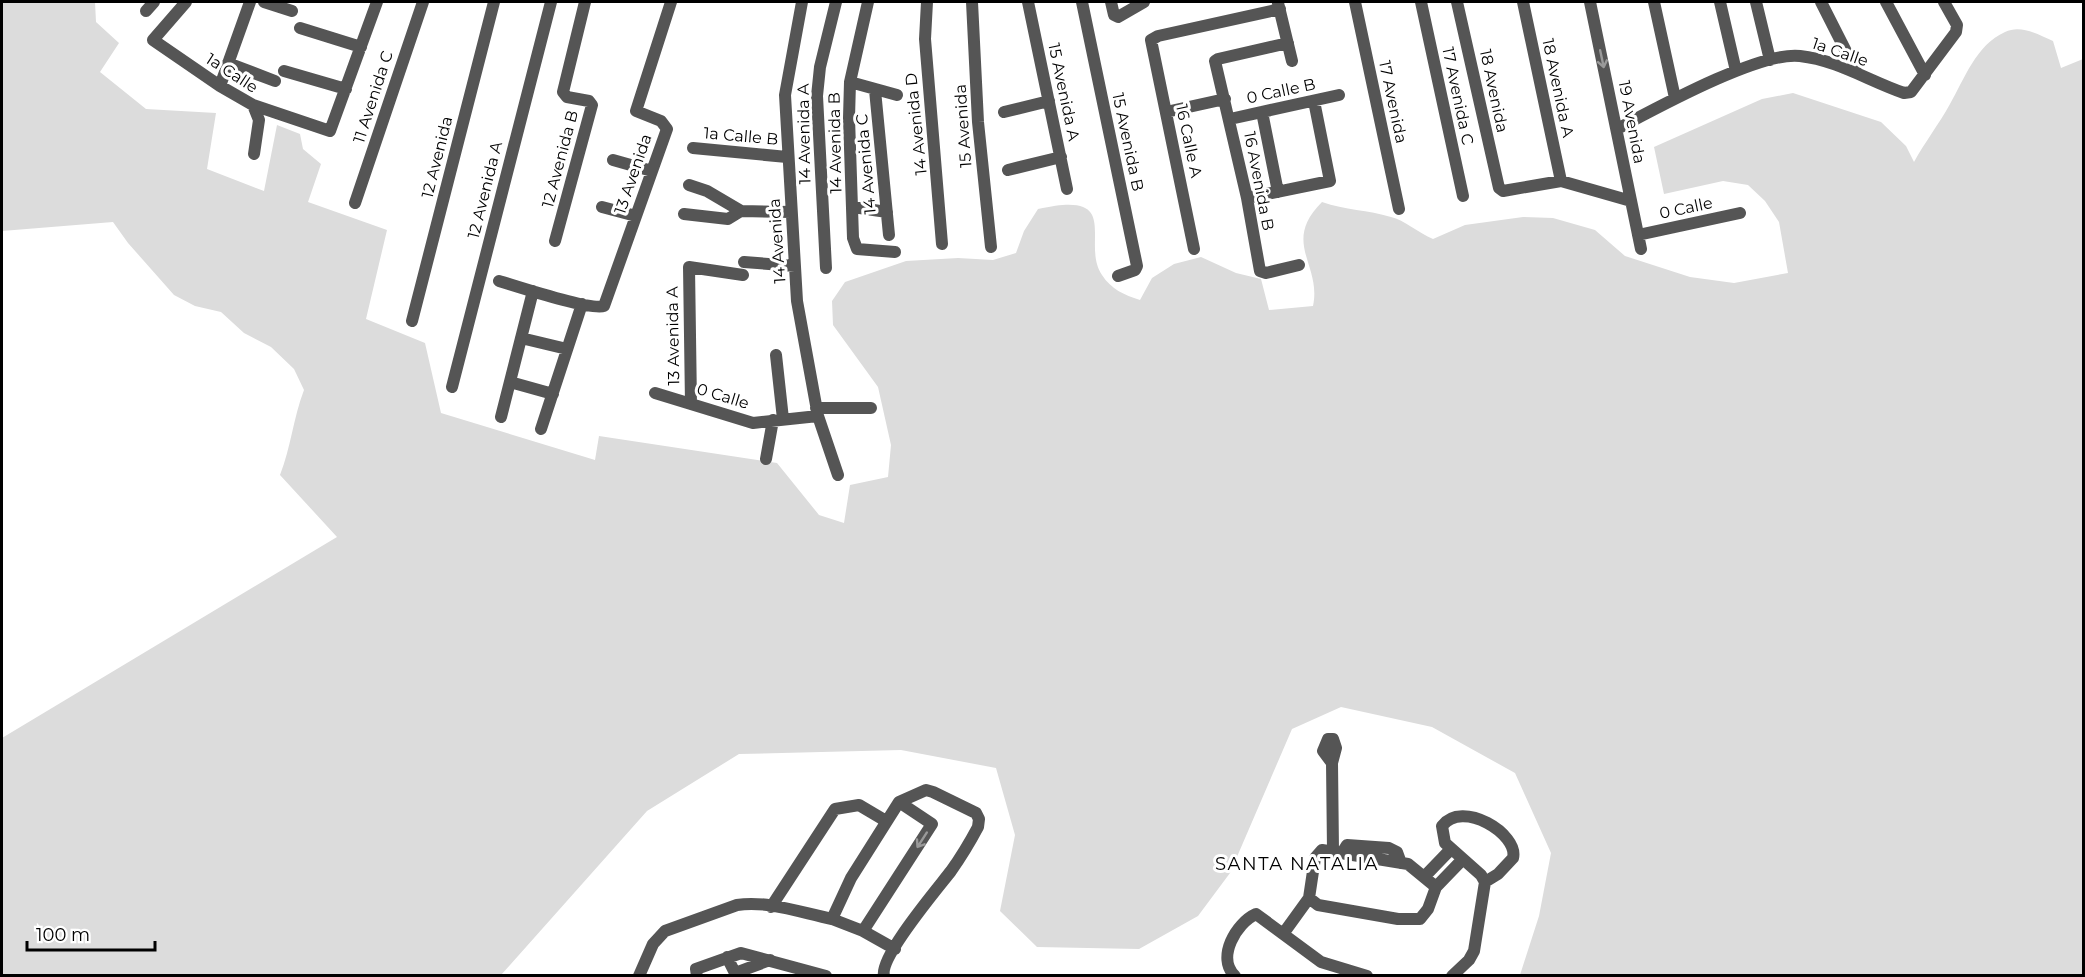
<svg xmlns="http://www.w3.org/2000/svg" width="2085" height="977" font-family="Montserrat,sans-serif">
<rect width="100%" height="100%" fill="#fff"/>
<path fill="#dcdcdc" d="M2,2H95L96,22L119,43L100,72L146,109L216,113L207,169L264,191L277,125L300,134L303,149L321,164L308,202L387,230L366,319L425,343L441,413L595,460L599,436L777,463L819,515L844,523L850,485L888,477L891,445L878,387L833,325L832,301L845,282L906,261L958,258L993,260L1016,253L1024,231L1038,209C1125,189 1080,243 1102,275C1111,289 1124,295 1140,300L1152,278L1174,264L1201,257L1236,273L1261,279L1269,310L1313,306C1322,264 1281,243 1322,202C1345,210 1368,210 1391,217C1404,220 1419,233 1433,239L1465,225L1523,217L1553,218L1595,230L1625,256L1690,277L1734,283L1788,273L1779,222L1765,201L1748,185L1723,181L1664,194L1654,147L1762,99L1793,93L1881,122L1906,146L1914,162C1925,142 1939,124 1950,104C1965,78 1976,45 2005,32C2021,24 2039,35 2053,41L2061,68L2083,59V975H1520L1539,916L1551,853L1515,773L1432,727L1341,707L1292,729L1230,873L1198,916L1139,949L1037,947L1000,911L1015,835L996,768L901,750L739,754L647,811L501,975H2V738L337,537L280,475C291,447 293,419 304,390L294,369L271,347L244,333L221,312L195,306L174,295L128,243L113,222L2,231Z"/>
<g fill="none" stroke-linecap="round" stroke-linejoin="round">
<path stroke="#555" stroke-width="12" d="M186,2L153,40L220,86L253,105L330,131L377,2
M264,2L292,11
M802,2L785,95L797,301L818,416L838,475
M868,2L850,82L849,118L853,238L857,249L895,252
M927,2L925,39L942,244
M972,2L978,122L991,247
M1028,2L1067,189
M1082,2L1137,266L1135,270L1118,276
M1111,2L1114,15L1118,17L1144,2
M1355,2L1399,209
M1421,2L1463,196
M1457,2L1499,188L1503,191L1561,181L1631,201
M1523,2L1561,181
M1590,2L1641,249
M1654,2L1675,98
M1720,2L1736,71
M1756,2L1770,60
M1821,2L1857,73
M1886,2L1925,75
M1278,3L1292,61
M146,11L154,2
M300,28L361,47
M1288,43L1218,59L1215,61L1247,198L1260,271L1266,273L1299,265
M228,63L275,81
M284,71L346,89
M850,82L897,95
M220,86L250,2
M875,90L889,235
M253,105L259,120L254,154
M1004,112L1049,101
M1166,112L1225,99
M1262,112L1278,192
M1230,119L1339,95
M1617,129C1655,109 1760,51 1800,56C1837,60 1869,81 1904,93L1911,92L1956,32L1957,25L1944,2
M693,148L787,157
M613,160L652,171
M1008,170L1061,157
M689,185L707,191L741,211L791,212
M1247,198L1330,181L1314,101
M355,203L423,2
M602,207L636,216
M853,207L887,212
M684,214L728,219L741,211
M1638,235L1740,213
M555,241L592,105L589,101L567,97L563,92L585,2
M1194,249L1151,40L1158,36L1280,9
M744,262L795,266
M826,268L817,96L820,67L836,2
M499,281C516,286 591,311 604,306L667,129L661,121L636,111L671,2
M412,321L494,2
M521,338L567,349
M776,355L783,419
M510,382L553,394
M452,387L551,2
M655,393L753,423L818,416
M691,404L689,267L743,275
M816,408H871
M501,417L533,291
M541,429L582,304
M766,459L773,420
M1332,763L1323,751L1328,739H1333L1336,748L1332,763L1333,851
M1342,853L1347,845L1389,848L1397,852L1401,863
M1425,876L1451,849
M1436,887L1408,864L1322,850L1315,858L1309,898L1318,905L1398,919H1420L1428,909L1436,887L1463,859
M771,907L835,809L859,805L886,821
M863,931L932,824L899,802
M1283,934L1309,898
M727,957L735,973L770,960
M639,976L653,944L665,931L737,905C767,900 802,913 832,919
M697,976L696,969L741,953L826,976
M884,976C879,957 938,888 951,871C961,857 970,842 978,827L979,819L976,813L933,792L926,790L899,802L851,878L832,919L863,931L895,949
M1235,976C1216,958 1236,923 1256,914L1321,962L1367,976
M1452,976L1469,960L1474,951L1485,882L1481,875L1445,843L1442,826C1462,799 1519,834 1513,858L1498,874L1485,882"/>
</g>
<defs><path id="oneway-shaft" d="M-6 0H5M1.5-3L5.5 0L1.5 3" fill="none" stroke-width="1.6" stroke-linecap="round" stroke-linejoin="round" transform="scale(1.5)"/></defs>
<g stroke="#999">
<use href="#oneway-shaft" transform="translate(1602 59) rotate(78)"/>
<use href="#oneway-shaft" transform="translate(922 840) rotate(123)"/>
</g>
<g text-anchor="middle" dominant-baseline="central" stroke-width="6" stroke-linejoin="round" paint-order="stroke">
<g font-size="16" fill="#000" stroke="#fff">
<text transform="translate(1840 52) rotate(19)">1a Calle</text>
<text transform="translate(232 73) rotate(33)">1a Calle</text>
<text transform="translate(1558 88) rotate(78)">18 Avenida A</text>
<text transform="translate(1281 91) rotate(-12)">0 Calle B</text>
<text transform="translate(1494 91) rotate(78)">18 Avenida</text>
<text transform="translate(1064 92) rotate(78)">15 Avenida A</text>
<text transform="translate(1458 96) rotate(78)">17 Avenida C</text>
<text transform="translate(373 97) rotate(-72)">11 Avenida C</text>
<text transform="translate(1393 102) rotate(78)">17 Avenida</text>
<text transform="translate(1632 122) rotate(79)">19 Avenida</text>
<text transform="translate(916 124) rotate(-96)">14 Avenida D</text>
<text transform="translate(963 126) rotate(-94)">15 Avenida</text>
<text transform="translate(804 134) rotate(-91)">14 Avenida A</text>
<text transform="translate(741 136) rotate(5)">1a Calle B</text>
<text transform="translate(1189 141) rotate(78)">16 Calle A</text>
<text transform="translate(1128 142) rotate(78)">15 Avenida B</text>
<text transform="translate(835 143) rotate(-91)">14 Avenida B</text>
<text transform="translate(437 157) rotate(-76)">12 Avenida</text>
<text transform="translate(560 159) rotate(-75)">12 Avenida B</text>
<text transform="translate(866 164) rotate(-95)">14 Avenida C</text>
<text transform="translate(633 174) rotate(-71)">13 Avenida</text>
<text transform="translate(1259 181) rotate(79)">16 Avenida B</text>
<text transform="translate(485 190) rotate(-76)">12 Avenida A</text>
<text transform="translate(1686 208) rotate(-12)">0 Calle</text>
<text transform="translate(777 241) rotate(-94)">14 Avenida</text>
<text transform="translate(673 336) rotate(-91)">13 Avenida A</text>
<text transform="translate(723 396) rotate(17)">0 Calle</text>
</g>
<g font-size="18" letter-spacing="1.5" fill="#000" stroke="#fff">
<text x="1297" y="864">SANTA NATALIA</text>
</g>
</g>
<rect width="2085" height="977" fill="none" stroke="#000000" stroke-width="6"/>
<path d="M27 941v9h128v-9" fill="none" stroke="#000000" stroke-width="3"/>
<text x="36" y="941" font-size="18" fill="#000000" stroke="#ffffff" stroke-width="4.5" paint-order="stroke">100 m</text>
</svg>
